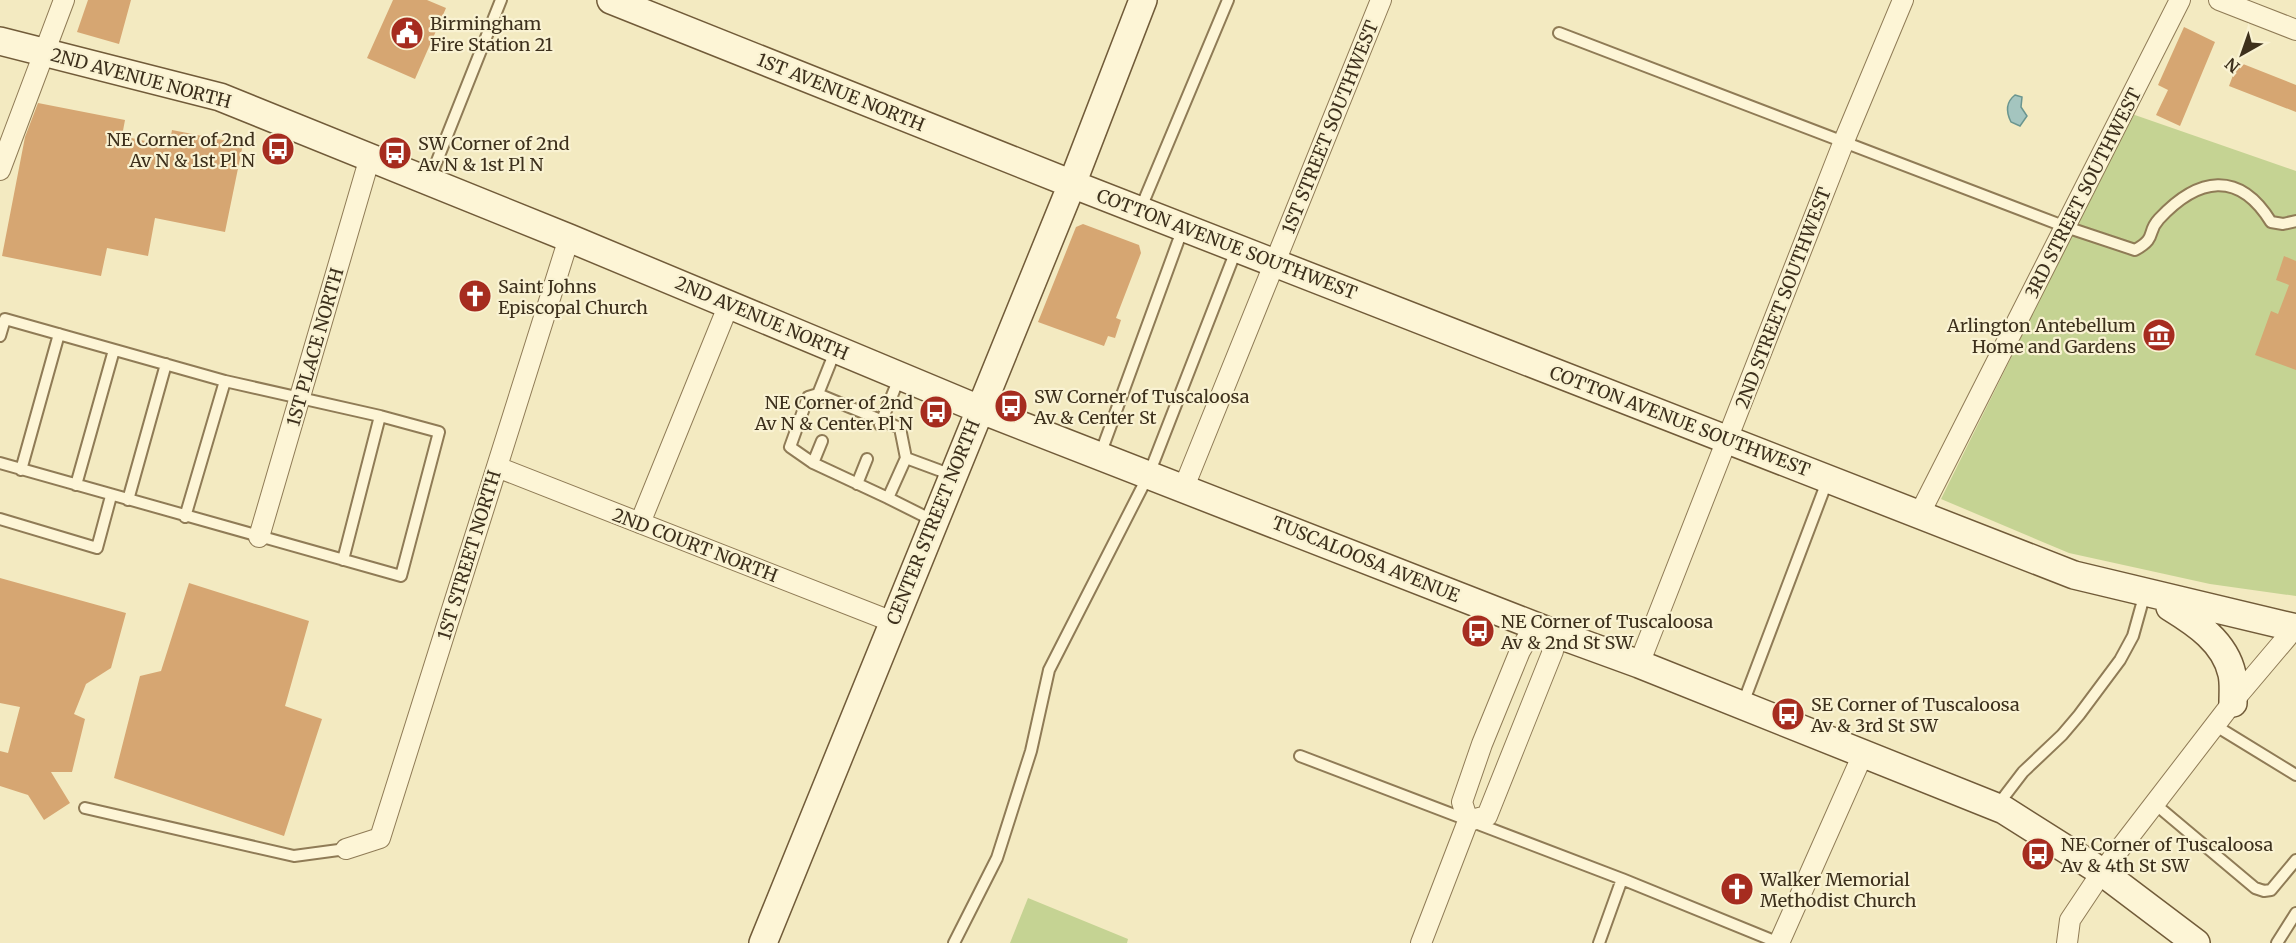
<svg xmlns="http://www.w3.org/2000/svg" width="2296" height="943" font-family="Merriweather,serif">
<rect width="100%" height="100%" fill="#f3eac1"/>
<path fill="#c5d393" d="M2132,114L2296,171V596L2210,584L2069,553L1941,499Z
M1028,898L1128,939L1127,943H1010Z"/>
<path fill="#a4c5bf" stroke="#6a958f" stroke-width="1.5" d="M2015,95L2022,97L2021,107L2027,116L2020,126L2011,122C2006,112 2006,102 2015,95Z"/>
<path fill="#d6a672" d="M88,0H131L119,44L77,32Z
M393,0H427L446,8L415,79L367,58Z
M2184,27L2215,42L2180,126L2156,115L2168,90L2158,85Z
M2238,62L2296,85V112L2229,86Z
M38,103L125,120L122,136L169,146L172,130L243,144L225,232L155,218L148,256L107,248L101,276L2,256L25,137Z
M1083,224L1139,245L1141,253L1116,318L1121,320L1115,338L1108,336L1104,346L1038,322L1076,227Z
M2284,256L2296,261V370L2255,355L2271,311L2278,314L2289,285L2276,280Z
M0,578L126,613L111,668L86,684L74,714L85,719L72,772H51L70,803L44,820L28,795L0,786V751L8,753L20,707L0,703Z
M189,583L309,621L285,706L322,719L284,836L114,778L140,676L161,671Z"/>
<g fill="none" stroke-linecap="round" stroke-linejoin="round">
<defs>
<path id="lane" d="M1559,33L2066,227L2135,250C2158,237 2146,233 2159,219C2198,177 2239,170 2271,222L2283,224L2296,221
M429,181L501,0
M1140,210L1228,0
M0,336L5,319L225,381L185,517
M225,381L380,416
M818,394L900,428L906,458L888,498L813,463L790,447L808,397L818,394L836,349
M880,425L900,376
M1100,455L1183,228
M906,458L952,475
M0,463L401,576L439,432L380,416L343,560
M813,463L822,441
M21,470L59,334
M857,484L867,459
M76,485L114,350
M888,498L934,521
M128,500L166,364
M0,519L97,548L111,496
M1742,706L1828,479
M2216,726L2296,775
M1300,756L1622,879L1779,943
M2155,804L2255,888L2264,891L2271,890L2296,860
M1997,806L2023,772L2062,735L2079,715L2120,660L2133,636L2145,593
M85,808L294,856L346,849
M954,943L997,858L1031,751L1049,670L1149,474L1237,248
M1599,943L1622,879
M2277,943L2296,913"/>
<path id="street" d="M2219,0L2296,30
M0,170L64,0
M497,467L893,622
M1184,487L1381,0
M1920,513L2180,0
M640,523L729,304
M259,537L370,157
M1639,664L1844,141L1903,0
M346,849L380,838L569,238
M1421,943L1468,821L1462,802L1482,744L1520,651L1529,635L1543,629L1553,651L1487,816L1468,821
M1779,943L1863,754
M2067,943L2070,920L2102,872L2239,694L2294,629"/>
<path id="secondary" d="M611,0L1072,184L2074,575L2296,628
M0,41L220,97L569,238L979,409L1543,629L1639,664L2004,810L2102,872L2196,943
M2170,607C2196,623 2225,642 2232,674C2234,683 2233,693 2233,703
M763,943L1072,184L1143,0"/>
</defs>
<use href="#lane" stroke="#8f7b56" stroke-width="14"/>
<use href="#street" stroke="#8f7b56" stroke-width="22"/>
<use href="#secondary" stroke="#715b39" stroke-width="30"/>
<use href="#lane" stroke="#fdf5d6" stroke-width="10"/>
<use href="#street" stroke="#fdf5d6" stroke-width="20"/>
<use href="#secondary" stroke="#fdf5d6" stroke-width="27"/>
</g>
<defs>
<symbol id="civic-disc" viewBox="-11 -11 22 22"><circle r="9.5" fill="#a62c1f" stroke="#f9f2d2"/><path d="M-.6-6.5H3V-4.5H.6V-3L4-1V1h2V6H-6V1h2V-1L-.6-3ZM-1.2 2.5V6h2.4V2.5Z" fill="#fff"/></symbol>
<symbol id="bus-disc" viewBox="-11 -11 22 22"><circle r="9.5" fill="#a62c1f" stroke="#f9f2d2"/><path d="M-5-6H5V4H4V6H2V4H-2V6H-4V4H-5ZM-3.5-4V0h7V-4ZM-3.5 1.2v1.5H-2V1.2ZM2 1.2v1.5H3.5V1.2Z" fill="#fff"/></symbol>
<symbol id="church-disc" viewBox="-11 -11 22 22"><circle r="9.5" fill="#a62c1f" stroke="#f9f2d2"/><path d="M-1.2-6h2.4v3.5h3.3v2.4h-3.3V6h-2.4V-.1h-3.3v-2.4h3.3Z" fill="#fff"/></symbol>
<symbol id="museum-disc" viewBox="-11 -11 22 22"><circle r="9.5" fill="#a62c1f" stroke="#f9f2d2"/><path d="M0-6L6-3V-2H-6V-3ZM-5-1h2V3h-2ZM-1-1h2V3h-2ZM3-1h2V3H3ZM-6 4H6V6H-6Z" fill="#fff"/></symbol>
</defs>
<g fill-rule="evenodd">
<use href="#civic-disc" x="388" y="14" width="38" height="38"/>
<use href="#bus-disc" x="259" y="130" width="38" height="38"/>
<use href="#bus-disc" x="376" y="134" width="38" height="38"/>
<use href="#church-disc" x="456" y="277" width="38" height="38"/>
<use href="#museum-disc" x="2140" y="316" width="38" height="38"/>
<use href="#bus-disc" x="992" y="387" width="38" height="38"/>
<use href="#bus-disc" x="917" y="393" width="38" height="38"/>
<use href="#bus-disc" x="1459" y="612" width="38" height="38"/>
<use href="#bus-disc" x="1769" y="695" width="38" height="38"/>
<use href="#bus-disc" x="2019" y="835" width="38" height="38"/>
<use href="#church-disc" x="1718" y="870" width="38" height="38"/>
</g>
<g text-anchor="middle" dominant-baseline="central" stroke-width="4.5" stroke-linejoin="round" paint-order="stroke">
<g font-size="18" fill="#3d301c" stroke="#f9f2d2" text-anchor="start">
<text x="430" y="23">Birmingham<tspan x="430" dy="21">Fire Station 21</tspan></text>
<text x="255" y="139" text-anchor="end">NE Corner of 2nd<tspan x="255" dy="21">Av N &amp; 1st Pl N</tspan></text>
<text x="418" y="143">SW Corner of 2nd<tspan x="418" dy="21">Av N &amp; 1st Pl N</tspan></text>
<text x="498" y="286">Saint Johns<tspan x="498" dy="21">Episcopal Church</tspan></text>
<text x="2136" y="325" text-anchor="end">Arlington Antebellum<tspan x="2136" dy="21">Home and Gardens</tspan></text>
<text x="1034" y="396">SW Corner of Tuscaloosa<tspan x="1034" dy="21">Av &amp; Center St</tspan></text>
<text x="913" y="402" text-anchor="end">NE Corner of 2nd<tspan x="913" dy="21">Av N &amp; Center Pl N</tspan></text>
<text x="1501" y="621">NE Corner of Tuscaloosa<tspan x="1501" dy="21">Av &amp; 2nd St SW</tspan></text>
<text x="1811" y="704">SE Corner of Tuscaloosa<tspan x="1811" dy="21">Av &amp; 3rd St SW</tspan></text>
<text x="2061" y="844">NE Corner of Tuscaloosa<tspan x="2061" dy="21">Av &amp; 4th St SW</tspan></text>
<text x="1760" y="879">Walker Memorial<tspan x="1760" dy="21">Methodist Church</tspan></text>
</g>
<g font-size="18" fill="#3d301c" stroke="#f9f2d2">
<text transform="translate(141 78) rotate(15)">2ND AVENUE NORTH</text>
<text transform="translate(841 92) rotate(22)">1ST AVENUE NORTH</text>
<text transform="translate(1330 127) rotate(-68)">1ST STREET SOUTHWEST</text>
<text transform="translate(2083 193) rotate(-63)">3RD STREET SOUTHWEST</text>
<text transform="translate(1227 244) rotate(21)">COTTON AVENUE SOUTHWEST</text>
<text transform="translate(1783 298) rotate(-69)">2ND STREET SOUTHWEST</text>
<text transform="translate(762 318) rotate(23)">2ND AVENUE NORTH</text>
<text transform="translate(315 347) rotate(-74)">1ST PLACE NORTH</text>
<text transform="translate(1680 421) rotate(21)">COTTON AVENUE SOUTHWEST</text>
<text transform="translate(933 522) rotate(-68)">CENTER STREET NORTH</text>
<text transform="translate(695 545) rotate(21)">2ND COURT NORTH</text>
<text transform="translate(469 555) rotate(-73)">1ST STREET NORTH</text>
<text transform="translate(1366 559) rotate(22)">TUSCALOOSA AVENUE</text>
</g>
</g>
<g transform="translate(2242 54) rotate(220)" stroke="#f9f2d2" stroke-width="4.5" paint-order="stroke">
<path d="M0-4.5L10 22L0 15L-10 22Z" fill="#3d301c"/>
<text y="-9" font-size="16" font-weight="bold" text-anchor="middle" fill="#3d301c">N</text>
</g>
</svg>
